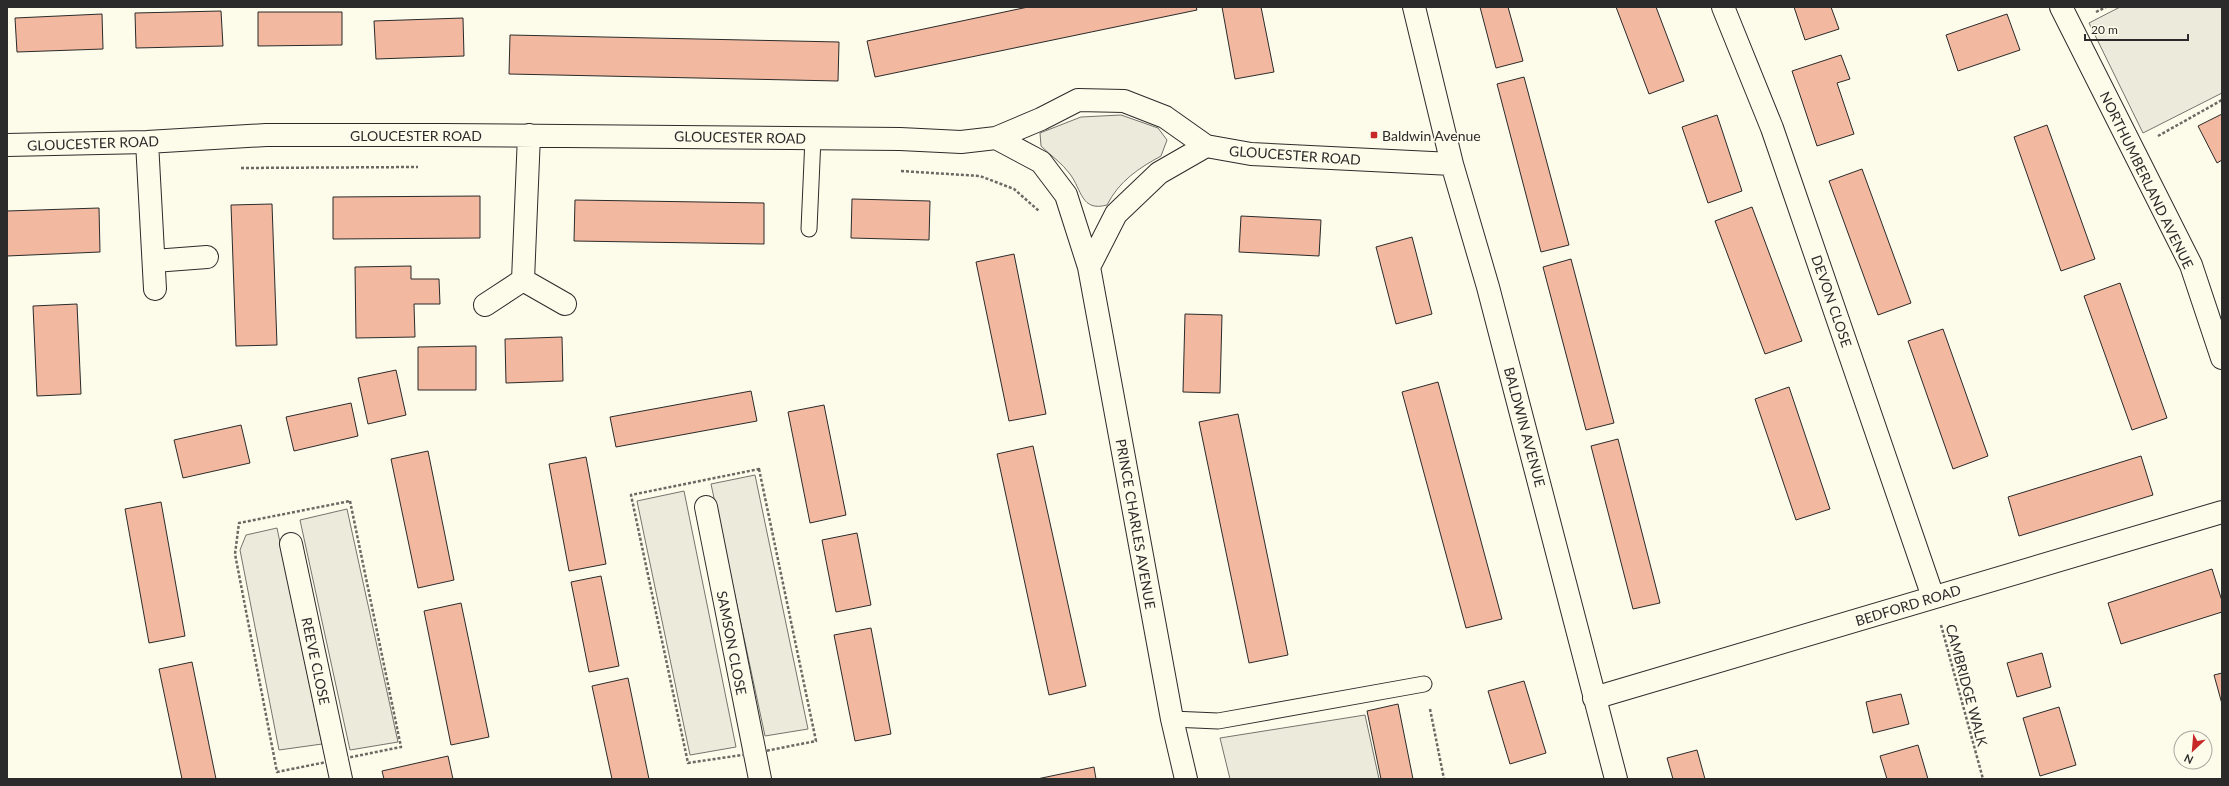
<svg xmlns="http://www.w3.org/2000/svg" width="2229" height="786" font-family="Lato,sans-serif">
<rect width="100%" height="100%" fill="#fdfbea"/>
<path fill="#ecebdb" stroke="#74746e" d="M2120,7H2222V93L2143,133L2089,23Z
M1121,115L1158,128L1167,140L1161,156C1139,168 1119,181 1107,205C1081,212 1082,190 1070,174C1062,163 1050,155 1041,146L1040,133L1081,117Z
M755,475L808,729L765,736L711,484Z
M684,491L736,747L690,755L637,501Z
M347,509L398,742L350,750L300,520Z
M277,528L322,744L279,750L240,550L246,535Z
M1365,715L1379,779H1230L1220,738Z"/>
<path fill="#f2b8a0" stroke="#2b2b2b" d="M1028,7H1196L1197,10L875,77L867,41Z
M1222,7H1261L1274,72L1235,79Z
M1480,7H1508L1523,61L1496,68Z
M1616,7H1656L1684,81L1649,94Z
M1794,7H1831L1839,29L1805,40Z
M221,11L223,46L136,48L135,13Z
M258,12H342V45L258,46Z
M102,14L103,49L17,52L15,18Z
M2007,14L2020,50L1958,71L1946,35Z
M463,18L464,56L376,59L374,21Z
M510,35L839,42L838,81L509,74Z
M1841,55L1850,79L1837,83L1854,134L1817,146L1792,71Z
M1524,77L1569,245L1541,252L1497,84Z
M2222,114V160L2217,163L2198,126Z
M1717,115L1742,191L1708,203L1682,127Z
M2047,125L2095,259L2061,271L2014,137Z
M1862,169L1911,303L1878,315L1829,181Z
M480,196V238L333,239V197Z
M852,199L930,201L929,240L851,238Z
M575,200L764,203V244L574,241Z
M272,204L277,345L236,346L231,205Z
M1752,207L1802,341L1765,354L1715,221Z
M99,208L100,252L7,256V211Z
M1241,216L1321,220L1319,256L1239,252Z
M1412,237L1432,314L1396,324L1376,247Z
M1014,254L1046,414L1009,421L976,262Z
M1571,259L1614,423L1586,430L1543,267Z
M411,266V279H439L440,304H414L415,337L356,338L355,267Z
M2120,283L2167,418L2132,430L2084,296Z
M77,304L81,394L37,396L33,306Z
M1185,314L1222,315L1220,393L1183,392Z
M1943,329L1988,456L1953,469L1908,341Z
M562,337L563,381L506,383L505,339Z
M476,346V390H418V347Z
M396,370L406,415L368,424L358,378Z
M1438,382L1502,619L1466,628L1402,392Z
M1789,387L1830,509L1796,520L1755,399Z
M751,391L757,421L616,447L610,417Z
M351,403L358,436L294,451L286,417Z
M824,405L846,515L810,523L788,412Z
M1238,414L1288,655L1249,663L1199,422Z
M241,425L250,463L183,478L174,440Z
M1618,439L1660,603L1633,609L1591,446Z
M1033,446L1086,686L1049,695L997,454Z
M428,451L454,580L418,588L391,459Z
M2141,456L2153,495L2019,536L2008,497Z
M586,457L606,564L569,571L549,464Z
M161,502L185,636L149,643L125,509Z
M857,533L871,605L836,612L822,540Z
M2212,569L2222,601V612L2121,644L2108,603Z
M601,576L619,666L589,672L571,582Z
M461,603L489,737L451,745L424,611Z
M871,628L891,734L855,741L834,635Z
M2042,653L2051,687L2017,697L2007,663Z
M192,662L216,779H182L159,669Z
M2222,673V704L2214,675Z
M628,678L649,779H612L592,686Z
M1524,681L1546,753L1510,764L1488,691Z
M1901,694L1909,724L1873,733L1866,702Z
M1398,704L1413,779H1381L1367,711Z
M2059,707L2076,765L2040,776L2023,718Z
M1918,745L1928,779H1887L1880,756Z
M1697,750L1705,779H1673L1667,758Z
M448,756L453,779H384L382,771Z
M1094,767L1096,779H1037Z"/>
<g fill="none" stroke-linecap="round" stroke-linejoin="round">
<defs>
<path id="lane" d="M809,229L813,138
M1172,719L1218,721L1424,684"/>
<path id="street" d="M1414,7L1452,164L1488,287L1616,779
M1723,7L1772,128L1933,597
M2061,7L2191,265L2222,358
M996,138L1041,162L1066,195L1089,267L1172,719L1186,779
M147,142L155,289
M7,145L147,142L266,135H442L900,139L961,142L996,138L1041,119L1078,100L1124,101L1165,117L1206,146L1251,154L1452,164
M154,261L207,257
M1089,267L1116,214L1159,173L1206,146
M523,280L529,135
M485,305L523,280L565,304
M706,507L760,779
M291,544L341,779
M1594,698L2222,512"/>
</defs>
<use href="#lane" stroke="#2b2b2b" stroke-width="17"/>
<use href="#street" stroke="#2b2b2b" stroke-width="24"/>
<path stroke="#6a6964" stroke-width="2.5" stroke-dasharray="3 2" stroke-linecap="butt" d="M2096,12L2106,7
M2158,136L2222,100
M241,168L418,167
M901,171L980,176L1014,189L1039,211
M759,469L816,741L755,753L688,763L631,495Z
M350,501L401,747L277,772L235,554L239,523Z
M1941,625L1983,779
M1430,709L1444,779"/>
<use href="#lane" stroke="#fdfbea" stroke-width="15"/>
<use href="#street" stroke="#fdfbea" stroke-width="22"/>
</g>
<rect fill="#c62828" stroke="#fdfbea" stroke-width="1.5" x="1370" y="131" width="8" height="8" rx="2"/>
<g text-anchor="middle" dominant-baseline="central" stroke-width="3" stroke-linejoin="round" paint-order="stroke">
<g font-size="14" fill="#2b2b2b" stroke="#fdfbea">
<text x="416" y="135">GLOUCESTER ROAD</text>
<text transform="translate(740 137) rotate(1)">GLOUCESTER ROAD</text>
<text transform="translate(93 143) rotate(-2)">GLOUCESTER ROAD</text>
<text transform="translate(1295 155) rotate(4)">GLOUCESTER ROAD</text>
<text transform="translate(2147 180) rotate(64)">NORTHUMBERLAND AVENUE</text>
<text transform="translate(1832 301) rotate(71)">DEVON CLOSE</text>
<text transform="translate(1525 427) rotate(75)">BALDWIN AVENUE</text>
<text transform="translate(1136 524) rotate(80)">PRINCE CHARLES AVENUE</text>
<text transform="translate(1908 605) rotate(-17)">BEDFORD ROAD</text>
<text transform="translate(732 643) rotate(79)">SAMSON CLOSE</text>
<text transform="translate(316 661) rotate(78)">REEVE CLOSE</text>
<text transform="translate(1967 685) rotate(75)">CAMBRIDGE WALK</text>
</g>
<g font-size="14" fill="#2b2b2b" stroke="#fdfbea" text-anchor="start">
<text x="1382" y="135">Baldwin Avenue</text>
</g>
</g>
<rect width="2229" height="786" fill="none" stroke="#2b2b2b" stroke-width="16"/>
<g transform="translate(2193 750) rotate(206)"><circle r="19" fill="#fdfbea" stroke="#a9a89e"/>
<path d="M0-3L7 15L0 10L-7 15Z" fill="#c62828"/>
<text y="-6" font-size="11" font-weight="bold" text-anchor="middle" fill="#2b2b2b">N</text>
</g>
<path d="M2085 34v6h103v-6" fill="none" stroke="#2b2b2b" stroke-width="2"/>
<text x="2091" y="34" font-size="12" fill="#2b2b2b" stroke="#fdfbea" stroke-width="3" paint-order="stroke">20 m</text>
</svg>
